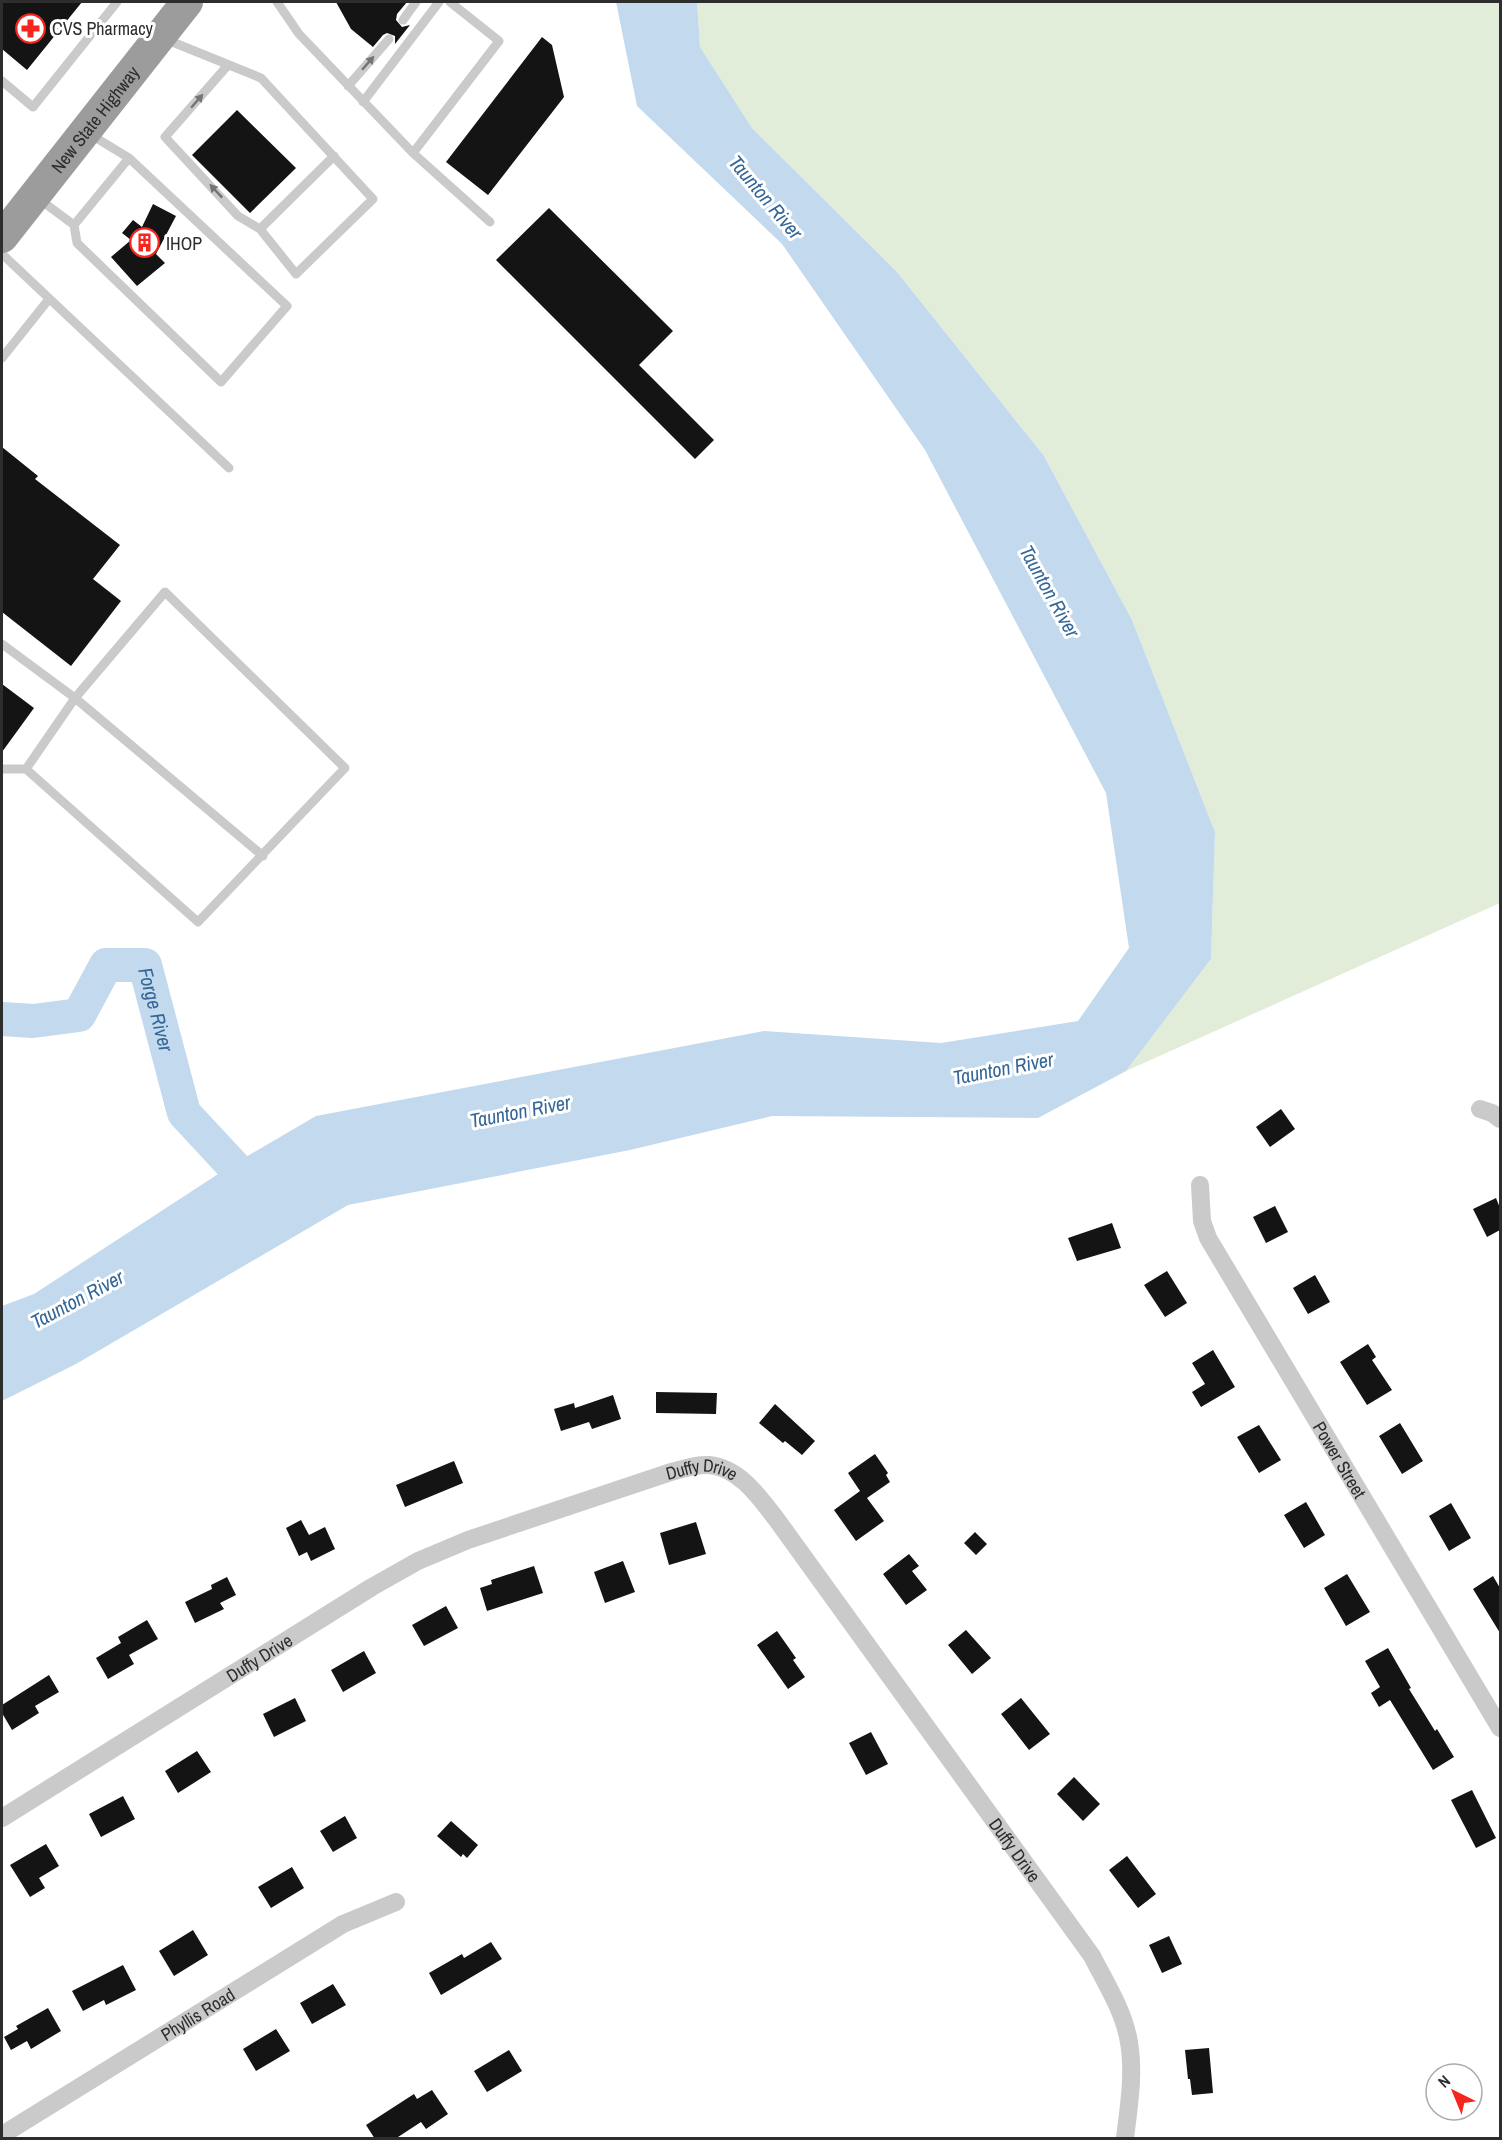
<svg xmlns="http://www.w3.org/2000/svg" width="1502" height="2140" font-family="'Archivo Narrow',sans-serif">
<rect width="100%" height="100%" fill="#fff"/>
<path fill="#e1ecd9" d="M697,2H1500V903L1126,1071L1211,959L1215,832L1132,620L1044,456L897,272L752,128L700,47Z"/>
<path fill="#c3d9ee" d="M616,2H697L700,47L752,128L897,272L1044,456L1132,620L1215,832L1211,959L1126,1071L1038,1118L772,1116L630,1150L348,1205L76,1364L2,1401V1306L34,1294L232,1165L316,1116L764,1031L941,1043L1078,1021L1129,948L1106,793L925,450L782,244L637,106Z"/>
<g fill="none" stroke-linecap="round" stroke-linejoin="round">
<path stroke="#c3d9ee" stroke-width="34" id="s1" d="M2,1019L33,1021L79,1015L106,965H145L184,1113L261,1196"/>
</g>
<path fill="#141414" d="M2,2H82L27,70L2,49Z
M336,2H407L397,14L396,20L402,27L410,25L395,44V36L387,33L383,35L373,47L351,29Z
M542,37L552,45L564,97L488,195L446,162Z
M237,110L296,168L250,213L192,155Z
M153,204L176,216L156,254L165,263L137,286L111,257L131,240L122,233L133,220L142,227Z
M549,208L673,331L639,365L714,440L695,459L496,260Z
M2,447L38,476L35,479L120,545L93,579L121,601L71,666L2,612Z
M2,684L34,708L2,752Z
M1281,1109L1295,1129L1270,1147L1256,1127Z
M1496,1198L1500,1208V1230L1487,1237L1473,1209Z
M1275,1206L1288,1232L1266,1243L1253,1217Z
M1112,1223L1121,1248L1077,1261L1068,1238Z
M1167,1271L1187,1303L1165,1317L1144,1285Z
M1315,1275L1330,1302L1308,1314L1293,1288Z
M1368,1344L1376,1357L1372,1360L1392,1390L1367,1405L1340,1362Z
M1213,1350L1235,1387L1201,1407L1192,1392L1205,1384L1192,1363Z
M656,1392L717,1393L716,1414L656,1413Z
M613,1395L621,1419L592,1429L589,1422L561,1431L554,1409L574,1403L575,1408Z
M775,1404L815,1441L802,1455L785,1441L783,1443L759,1423Z
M1400,1423L1423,1461L1402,1474L1379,1436Z
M1259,1425L1281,1460L1259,1473L1237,1437Z
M875,1454L888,1473L886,1475L890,1482L867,1498L884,1521L856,1541L834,1510L860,1491L848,1473Z
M454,1461L463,1483L405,1507L396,1485Z
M1306,1502L1325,1535L1304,1548L1284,1515Z
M1451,1503L1471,1538L1449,1551L1429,1516Z
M301,1520L309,1535L325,1527L335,1549L311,1561L307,1552L299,1556L286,1528Z
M696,1522L706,1554L669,1565L660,1533Z
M975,1532L987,1544L976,1555L964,1543Z
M909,1554L919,1566L912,1571L927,1590L906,1605L883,1574Z
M623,1561L635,1592L605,1603L594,1572Z
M534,1566L543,1593L487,1611L480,1588L492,1584L491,1580Z
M1347,1574L1370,1612L1346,1626L1324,1588Z
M1493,1576L1500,1588V1633L1473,1589Z
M227,1577L236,1595L220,1603L224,1609L195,1623L185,1602L212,1589L211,1585Z
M446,1606L458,1628L424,1646L412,1625Z
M147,1620L158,1639L129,1655L134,1664L108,1679L96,1658L121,1643L118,1637Z
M966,1630L991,1658L972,1674L948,1645Z
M777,1631L796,1658L793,1660L805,1677L788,1689L757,1645Z
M1388,1648L1411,1688L1409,1689L1435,1731L1437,1729L1454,1757L1433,1770L1390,1700L1379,1707L1371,1693L1380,1687L1365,1661Z
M364,1651L376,1673L343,1692L331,1670Z
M49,1675L59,1692L35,1706L39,1713L12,1730L2,1713V1705Z
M295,1698L306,1721L274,1737L263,1714Z
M1021,1698L1050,1734L1029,1750L1001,1714Z
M871,1732L888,1764L866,1775L849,1743Z
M197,1751L211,1772L178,1793L165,1771Z
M1074,1777L1100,1804L1083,1821L1057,1794Z
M1472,1790L1496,1838L1476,1848L1451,1800Z
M123,1796L135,1819L101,1837L89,1814Z
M345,1816L357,1838L333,1852L320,1831Z
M451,1821L478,1845L467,1858L463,1854L461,1857L437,1836Z
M46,1844L59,1866L39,1878L45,1888L30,1897L10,1865Z
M1127,1856L1156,1894L1138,1908L1109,1870Z
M292,1867L304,1888L271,1908L258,1887Z
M193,1930L208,1955L174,1976L159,1951Z
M1169,1936L1182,1964L1162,1973L1149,1945Z
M491,1942L502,1959L441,1995L429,1973L462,1954L464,1958Z
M123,1965L136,1990L106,2005L104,2000L83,2011L72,1991Z
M333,1984L346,2005L312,2024L300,2003Z
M48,2008L61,2031L31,2049L27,2041L11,2050L4,2037L18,2029L16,2026Z
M276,2029L290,2051L256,2071L243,2049Z
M1209,2048L1213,2093L1192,2095L1190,2079H1188L1185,2050Z
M509,2050L522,2071L487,2092L474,2071Z
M432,2090L448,2114L426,2129L421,2122L395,2139H375L366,2125L414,2094L417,2099Z"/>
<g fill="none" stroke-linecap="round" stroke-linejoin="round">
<path stroke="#cacaca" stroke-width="9" d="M277,2L299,34L413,153L490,222
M403,20L416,2
M165,39L261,78L373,199L296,274L260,229L334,156
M228,65L165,137L238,216L260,229
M2,81L33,107L117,2
M348,86L389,39
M363,102L439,2
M413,153L499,41L450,2
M39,199L74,225L77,243L221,382L287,306L129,158L88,133
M74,225L129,158
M2,254L229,468
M2,358L49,299
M165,592L345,768L198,922L26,769L75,698Z
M2,644L75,698L263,856
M2,769H26"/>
<g stroke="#cacaca" stroke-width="18">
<path d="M1480,1109L1492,1113L1500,1119"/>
<path id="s2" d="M1200,1185L1202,1221L1208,1238L1500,1728"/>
<path id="s3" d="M2,1818L372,1587L418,1561L468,1540L671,1472C683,1469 696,1464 709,1465C740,1468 760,1498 777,1520L1092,1956C1105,1982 1122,2008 1128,2037C1135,2070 1129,2105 1125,2138"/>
<path id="s4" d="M2,2135L343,1924L396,1902"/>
</g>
<path stroke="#9c9c9c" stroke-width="32" id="s5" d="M2,237L187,2"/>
</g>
<defs><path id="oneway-solid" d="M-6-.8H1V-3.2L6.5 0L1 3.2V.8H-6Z" transform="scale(1.5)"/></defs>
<g fill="#747474">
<use href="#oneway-solid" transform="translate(368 63) rotate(-49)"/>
<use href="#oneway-solid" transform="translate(197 101) rotate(-49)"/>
<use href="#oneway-solid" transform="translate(216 191) rotate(-133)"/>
</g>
<defs>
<symbol id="pharmacy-ring" viewBox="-11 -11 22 22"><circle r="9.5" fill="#fff" stroke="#f6251e" stroke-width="1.5"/><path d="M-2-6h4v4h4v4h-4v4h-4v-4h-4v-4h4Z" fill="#f6251e"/></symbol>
<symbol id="building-ring" viewBox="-11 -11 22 22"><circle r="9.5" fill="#fff" stroke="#f6251e" stroke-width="1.5"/><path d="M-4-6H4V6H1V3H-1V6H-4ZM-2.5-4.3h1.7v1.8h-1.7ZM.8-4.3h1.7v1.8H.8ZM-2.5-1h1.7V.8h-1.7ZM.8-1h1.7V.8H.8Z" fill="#f6251e"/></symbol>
</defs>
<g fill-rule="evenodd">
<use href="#pharmacy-ring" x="14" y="12" width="33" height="33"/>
<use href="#building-ring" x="128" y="226" width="33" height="33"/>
</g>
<g text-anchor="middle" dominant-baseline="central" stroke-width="6" stroke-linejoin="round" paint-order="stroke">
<g font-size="18" fill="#2d2d2d" stroke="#fff" text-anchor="start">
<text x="52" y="28">CVS Pharmacy</text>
<text x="166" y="243">IHOP</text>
</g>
<g font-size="18" fill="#2d2d2d" stroke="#fff">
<text stroke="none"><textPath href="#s5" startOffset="150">New State Highway</textPath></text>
<text stroke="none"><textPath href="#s2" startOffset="312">Power Street</textPath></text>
<text stroke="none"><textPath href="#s3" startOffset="789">Duffy Drive</textPath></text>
<text stroke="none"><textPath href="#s3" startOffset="303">Duffy Drive</textPath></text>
<text stroke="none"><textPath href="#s3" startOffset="1293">Duffy Drive</textPath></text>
<text stroke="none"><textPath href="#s4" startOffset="230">Phyllis Road</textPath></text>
</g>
<g font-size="20" font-style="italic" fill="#346697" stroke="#fff">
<text transform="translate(766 197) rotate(50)">Taunton River</text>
<text transform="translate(1050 591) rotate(61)">Taunton River</text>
<text stroke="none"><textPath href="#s1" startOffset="219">Forge River</textPath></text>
<text transform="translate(1003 1068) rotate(-11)">Taunton River</text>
<text transform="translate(520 1111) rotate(-11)">Taunton River</text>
<text transform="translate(77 1299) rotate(-28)">Taunton River</text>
</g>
</g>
<rect width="1502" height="2140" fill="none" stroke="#2d2d2d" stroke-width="6"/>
<g transform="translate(1454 2092) rotate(317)"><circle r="28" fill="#ffffff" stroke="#ababab" stroke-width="1.5"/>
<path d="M0-4.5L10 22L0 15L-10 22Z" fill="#f6251e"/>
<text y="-9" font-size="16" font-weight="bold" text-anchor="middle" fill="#2d2d2d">N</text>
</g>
</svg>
